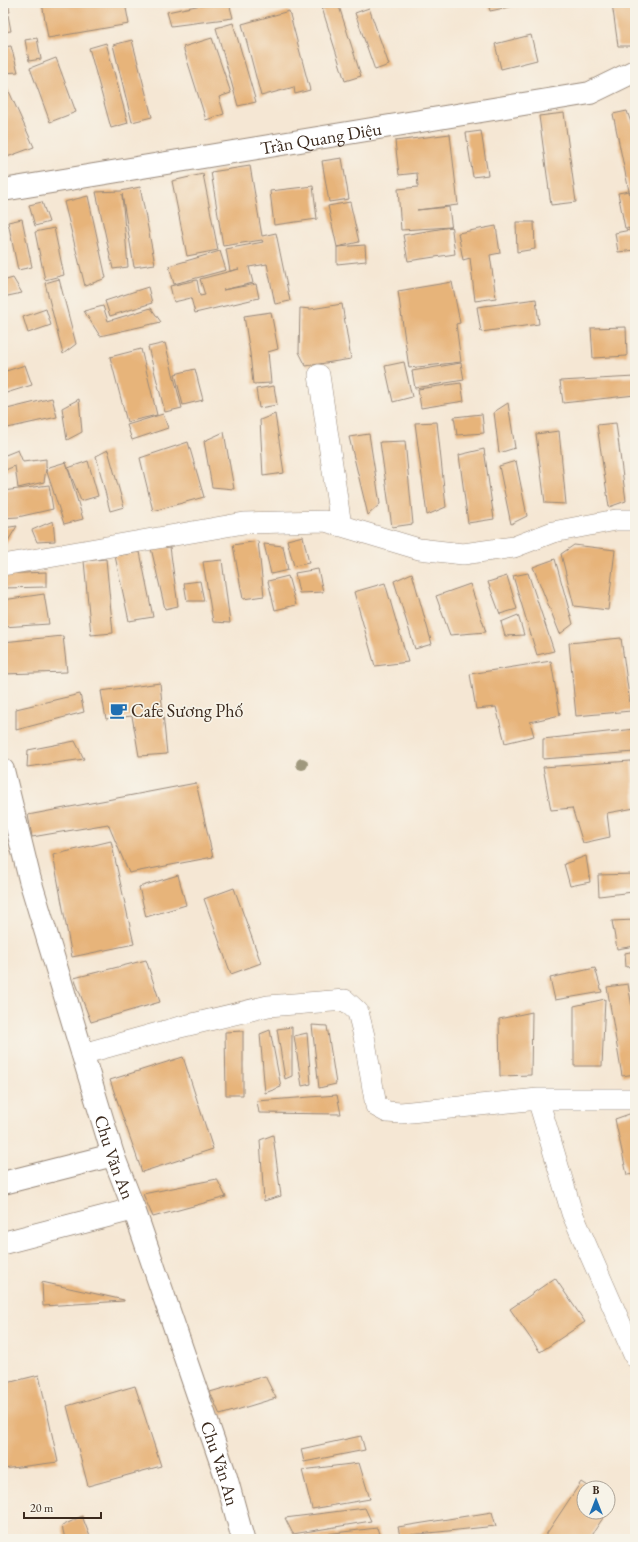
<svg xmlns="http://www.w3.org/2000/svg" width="638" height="1542" font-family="'EB Garamond',serif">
<rect width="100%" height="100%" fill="#f7f3e8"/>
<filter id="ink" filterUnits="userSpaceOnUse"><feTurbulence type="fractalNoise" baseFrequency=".025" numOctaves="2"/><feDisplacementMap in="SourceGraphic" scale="8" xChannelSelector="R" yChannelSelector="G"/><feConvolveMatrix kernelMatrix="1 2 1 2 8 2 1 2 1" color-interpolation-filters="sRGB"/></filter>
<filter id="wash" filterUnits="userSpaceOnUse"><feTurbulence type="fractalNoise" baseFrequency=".012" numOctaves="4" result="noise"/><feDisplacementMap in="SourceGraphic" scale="16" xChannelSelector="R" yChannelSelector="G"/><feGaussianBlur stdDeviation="0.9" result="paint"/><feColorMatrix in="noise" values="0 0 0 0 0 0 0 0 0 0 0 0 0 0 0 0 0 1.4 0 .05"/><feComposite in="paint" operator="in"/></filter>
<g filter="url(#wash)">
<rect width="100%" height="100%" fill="#f5e7d4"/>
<g id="blocks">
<path fill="#e7b47a" d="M3,3H8L10,12L3,13Z
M42,3H125L129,24L48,38Z
M211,3H229L233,18L171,26L167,12Z
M338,3L361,76L345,81L322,8Z
M488,3H523V4L490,11Z
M612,3H635V46H618Z
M369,8L389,65L375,70L355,13Z
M289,11L310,90L295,94L294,87L261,96L242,24Z
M8,15L11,31L3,32V16Z
M233,23L256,102L238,106L216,28Z
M531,35L537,60L501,69L495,44Z
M37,38L41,59L29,61L25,40Z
M212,38L231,93L219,97L224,114L206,120L183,47Z
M132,40L152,117L132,122L113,45Z
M106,43L128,123L111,128L89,48Z
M11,46L18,72L3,73V47Z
M56,58L76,112L50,122L30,68Z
M3,78L34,147L7,157L3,149Z
M627,111L635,134V195L629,191L613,114Z
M564,113L576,202L551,205L539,116Z
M481,131L488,175L473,177L466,133Z
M450,134L458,205L417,210L449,207L455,254L408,261L403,235L451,227L401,230L398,189L418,187L417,173L399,175L395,141Z
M342,158L349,199L329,202L322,161Z
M250,166L262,236L276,233L290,301L275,304L267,264L249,267L253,283L223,290L256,284L259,298L195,313L191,298L174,302L170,286L197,280L200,296L205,295L200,279L239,269L230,271L226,249L263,242L262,240L223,246L211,172Z
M203,174L218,250L187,256L172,181Z
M313,186L317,219L274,225L270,191Z
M140,187L155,264L134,267L122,194L128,267L113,269L96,192L121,191Z
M629,191L635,222V229L625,228L618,193Z
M88,196L106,278L85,286L64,202Z
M42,202L49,222L35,226L29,205Z
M350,202L359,242L337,247L328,206Z
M22,219L32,267L18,270L8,222Z
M516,222H534L535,249L517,252Z
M496,226L500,253L490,255L496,298L475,301L470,258L463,260L458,233Z
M54,228L64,275L45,280L35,232Z
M635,229V250L618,252L615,233Z
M365,245L366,261L337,264V247Z
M220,251L226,270L174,284L169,266Z
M13,278L22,293L3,297V281Z
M59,279L76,344L63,354L45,283Z
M452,282L460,323L456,324L461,362L409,368L398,291Z
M148,287L152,303L110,316L105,301Z
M536,299L539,324L481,332L477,307Z
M342,304L351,359L306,366L299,352L300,308L311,309Z
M103,306L108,321L151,308L161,322L100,336L84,311Z
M46,309L51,325L28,333L23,317Z
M271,312L278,349L268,352L271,383L253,384L250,353L244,316Z
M626,327L627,356L593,358L591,328Z
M165,343L182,408L165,412L148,347Z
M141,349L157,415L127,422L110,357Z
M404,362L412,397L393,402L385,366Z
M461,363L464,380L415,388L412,371Z
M25,365L32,385L3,394V372Z
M195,369L203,400L183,405L175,374Z
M635,377V395L563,403L560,381Z
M461,383L464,401L421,408L418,389Z
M274,386L277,405L259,408L256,389Z
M52,398L57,417L3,429V410Z
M79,399L82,432L67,440L62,408Z
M508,403L515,448L499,453L494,412Z
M163,414L168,428L132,440L127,425Z
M275,414L284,473L263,476L260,420Z
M482,414L484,433L457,435L454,417Z
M437,422L446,507L427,515L415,423Z
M616,423L626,501L609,507L597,425Z
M559,431L566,504L545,503L536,434Z
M224,432L234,489L212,487L204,441Z
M369,434L380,504L368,515L349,437Z
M405,441L413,524L392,527L380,442Z
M188,442L204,497L153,511L140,458Z
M484,449L494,519L468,523L459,455Z
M18,450L23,462L46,459V468L66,462L83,519L64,524L46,469L44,482L18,488L15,466L3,471V456Z
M108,450L124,507L110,511L96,456Z
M88,461L98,496L81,501L68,468Z
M516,461L527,516L511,524L499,466Z
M49,485L53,509L18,517L3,518V491Z
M53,521L55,541L37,542L32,530Z
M17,526L3,549V528Z
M303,536L309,563L294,566L287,540Z
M258,541L264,596L243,599L233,545Z
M264,544L283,546L288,570L271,574Z
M574,545L615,550L608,610L574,606L561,554Z
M170,547L178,606L165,609L151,548Z
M140,552L153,617L129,621L115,556Z
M106,559L113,633L91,635L84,561Z
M555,559L573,624L560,634L533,567Z
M222,560L230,623L213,622L203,562Z
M318,569L323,592L299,593L295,573Z
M46,572V587L3,588V574Z
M412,573L432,644L415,649L394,581Z
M528,573L554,651L537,655L513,576Z
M288,576L296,605L275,610L268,581Z
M507,576L517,609L500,614L488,582Z
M200,581L204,601H187L184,583Z
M385,583L408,662L375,666L354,592Z
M470,584L486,632L450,635L436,596Z
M44,594L49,624L3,627V600Z
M518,615L524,635L505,636L501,622Z
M631,635H635V656H634Z
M63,636L67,672L3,674V642Z
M621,638L631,711L576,716L569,643Z
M551,661L560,715L530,722L534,736L505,743L496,707L476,709L470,674Z
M160,683L167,754L139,756L132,716L106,719L101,691Z
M80,694L84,712L16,730V709Z
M635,699V710L631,711L635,698Z
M635,729V752L543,759V739Z
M75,741L84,759L27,767L28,750Z
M631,761L635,808L607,813L610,837L583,843L572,808L551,810L543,767Z
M196,783L213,857L129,873L108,824L32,837L28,815Z
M111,841L134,944L72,957L53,855Z
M586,856L590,882L570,886L564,864Z
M633,874V892L599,896L598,875Z
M178,875L186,905L146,917L139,887Z
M234,888L261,963L231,974L204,899Z
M635,920V946L617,949L612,921Z
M635,951V966L626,967L625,953Z
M146,960L160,1002L91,1022L74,978Z
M595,968L602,992L555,1000L550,978Z
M628,984L635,1024V1074L622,1076L607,987Z
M605,999L602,1066H574V1006Z
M532,1012L531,1075L500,1076L499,1019Z
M312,1025L327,1026L336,1084L319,1088Z
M292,1027V1076L285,1079L277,1029Z
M270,1030L281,1087L265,1093L260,1034Z
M243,1031V1095H226L225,1032Z
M307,1033L311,1084L302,1086L294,1036Z
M183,1057L213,1149L142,1172L110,1080Z
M337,1095L341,1114L259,1113L257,1101Z
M635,1112V1174L627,1175L615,1119Z
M273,1135L281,1196L264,1201L260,1140Z
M217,1179L226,1197L153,1217L143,1194Z
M555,1278L585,1322L540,1352L510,1309Z
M42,1282L124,1300V1301L43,1306Z
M39,1375L58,1462L3,1469V1384Z
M265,1376L276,1398L220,1415L210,1392Z
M135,1386L161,1466L88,1486L67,1406Z
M361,1436L365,1450L304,1462L301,1449Z
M359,1463L370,1499L312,1509L302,1470Z
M581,1482L590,1488H584V1512H607L589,1539H543Z
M365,1508L371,1521L293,1534L285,1518Z
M492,1512L496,1526L400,1536L398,1527Z
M82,1516L91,1539H65L62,1526Z
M377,1528L381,1539H291V1538Z"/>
</g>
</g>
<g filter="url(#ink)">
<use href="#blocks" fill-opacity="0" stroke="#988879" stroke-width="1"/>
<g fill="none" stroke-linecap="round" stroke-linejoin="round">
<defs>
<path id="street" d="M319,375L341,526
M3,565L244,523L325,521L419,549L463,554L514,547L553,532L616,520H635
M82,1054L176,1028L268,1006L345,1000L358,1012L364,1036L376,1106L387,1112L401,1113L538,1099H635
M538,1099L572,1213L635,1357"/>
<g id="secondary">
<path id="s1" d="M3,190L590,93L635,71"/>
<path id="s2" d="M3,770L30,880L113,1155L134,1209L226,1477L243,1539"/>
<path d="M3,1183L113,1155"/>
<path d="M3,1243L134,1209"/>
</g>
</defs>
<use href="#street" stroke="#988879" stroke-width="22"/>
<use href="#secondary" stroke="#988879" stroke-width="24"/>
<use href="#street" stroke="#fff" stroke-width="21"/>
<use href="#secondary" stroke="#fff" stroke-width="22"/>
</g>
<circle fill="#9f987d" cx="302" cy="764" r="6"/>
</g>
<defs>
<symbol id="cafe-bare" viewBox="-9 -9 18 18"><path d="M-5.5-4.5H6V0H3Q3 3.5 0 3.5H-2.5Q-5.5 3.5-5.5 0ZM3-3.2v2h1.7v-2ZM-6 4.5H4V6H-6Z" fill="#1f6fb2" stroke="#f7f3e8" stroke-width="2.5" paint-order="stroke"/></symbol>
</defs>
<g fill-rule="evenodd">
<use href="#cafe-bare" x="106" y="698" width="25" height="25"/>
</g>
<g text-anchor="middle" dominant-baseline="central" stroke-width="3.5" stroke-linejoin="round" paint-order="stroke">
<g font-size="18" fill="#3b2a1e" stroke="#f7f3e8">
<text stroke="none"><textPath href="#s1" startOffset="322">Trần Quang Diệu</textPath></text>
<text stroke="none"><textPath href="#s2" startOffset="403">Chu Văn An</textPath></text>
<text stroke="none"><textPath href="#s2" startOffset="727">Chu Văn An</textPath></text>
</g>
<g font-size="18" fill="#3b2a1e" stroke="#f7f3e8" text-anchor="start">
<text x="131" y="710">Cafe Sương Phố</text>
</g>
</g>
<rect width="638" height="1542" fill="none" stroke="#f7f3e8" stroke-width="16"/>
<g transform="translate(596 1500)"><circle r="19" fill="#f7f3e8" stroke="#aca397"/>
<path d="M0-3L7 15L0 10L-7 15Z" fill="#1f6fb2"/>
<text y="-6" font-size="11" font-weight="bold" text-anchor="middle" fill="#3b2a1e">B</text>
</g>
<path d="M24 1512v6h77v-6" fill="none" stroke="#3b2a1e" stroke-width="2"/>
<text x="30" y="1512" font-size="12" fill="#3b2a1e" stroke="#f7f3e8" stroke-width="3" paint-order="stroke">20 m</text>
</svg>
